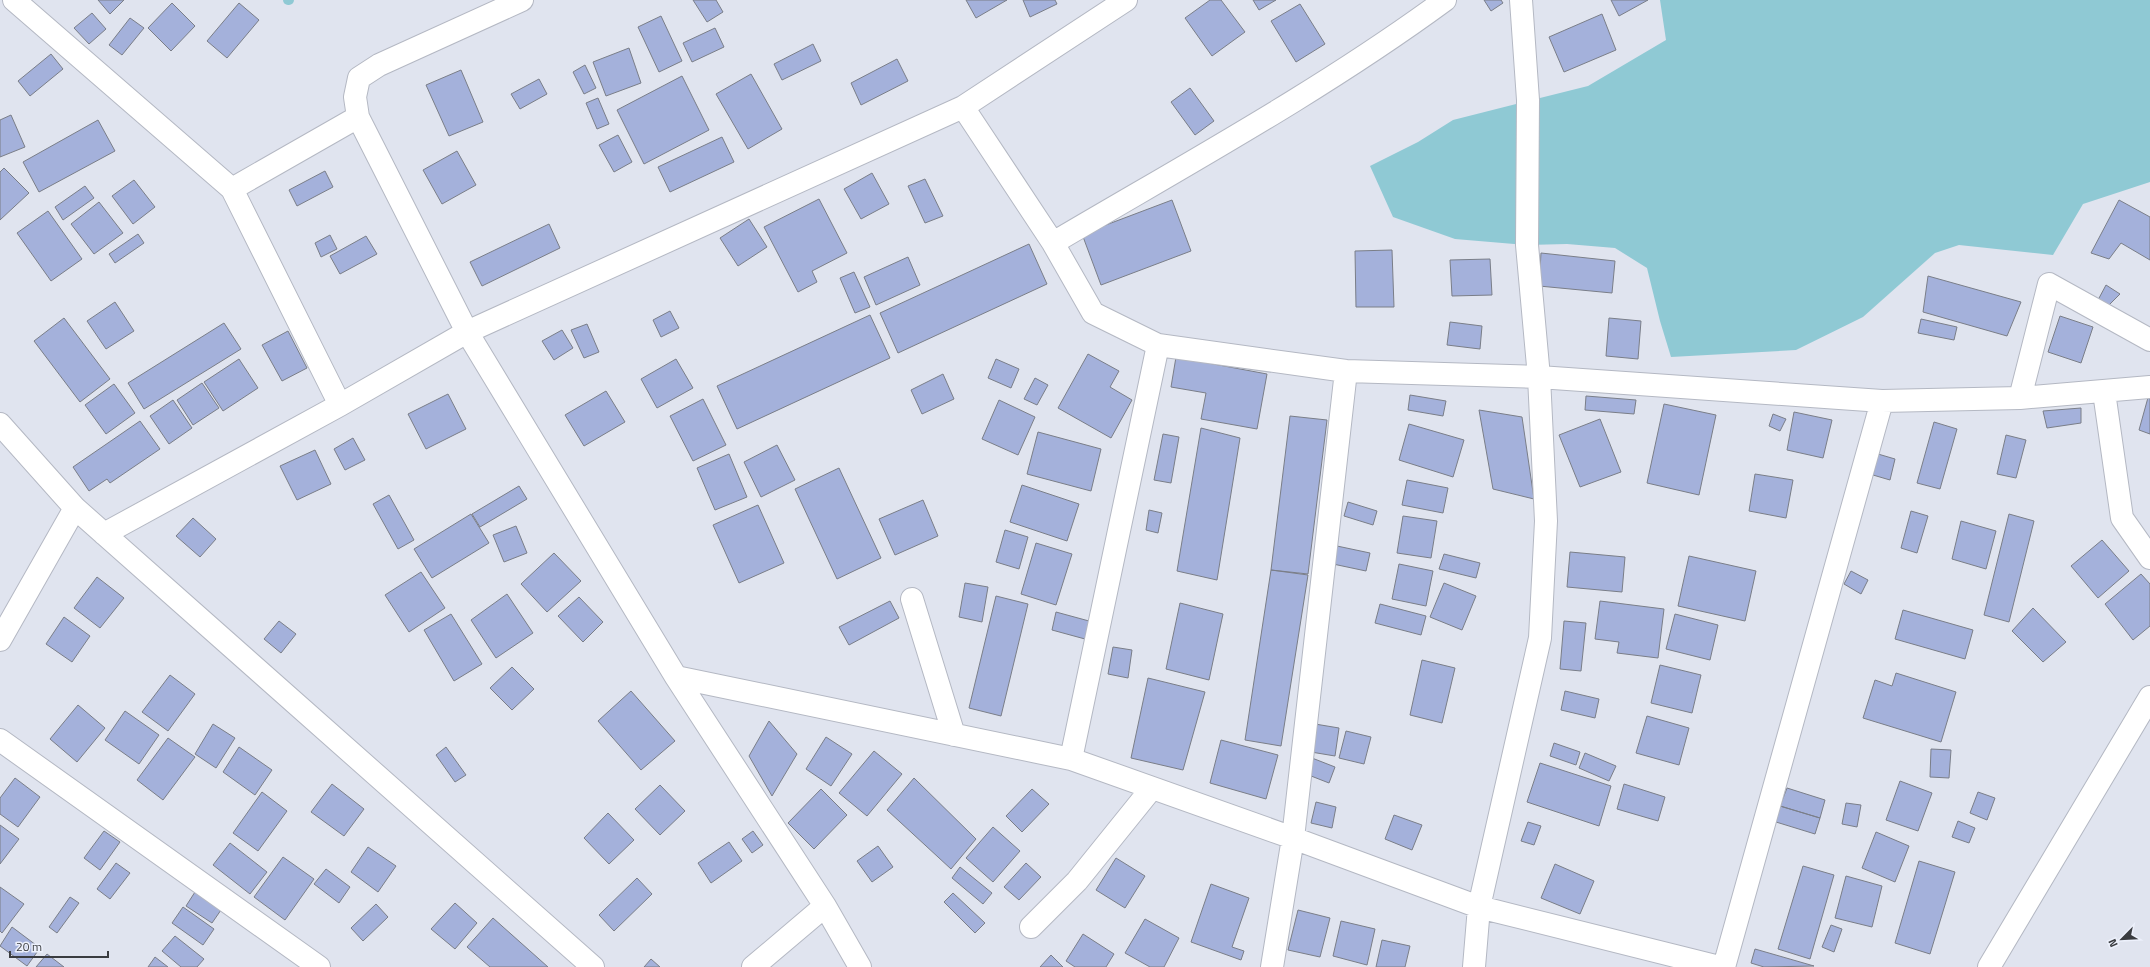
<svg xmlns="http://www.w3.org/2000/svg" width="2150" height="967" font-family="'Titillium Web',sans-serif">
<rect width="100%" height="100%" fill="#e0e4ef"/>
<path fill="#8fc9d4" d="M1660,0H2150V182L2083,204L2053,255L1959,245L1935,253L1863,317L1796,350L1671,357L1660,321L1647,268L1615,248L1567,244L1527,245L1455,239L1393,217L1370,166L1418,142L1453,120L1588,86L1666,40Z"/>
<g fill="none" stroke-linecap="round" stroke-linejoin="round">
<path stroke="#8fc9d4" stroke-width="10" d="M288,0H289"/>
</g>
<path fill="#a4b1db" stroke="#7a7e88" d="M98,0H124L110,14Z
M693,0H716L723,12L707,22Z
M966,0H1007L976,18Z
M1023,0H1055L1057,4L1030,17Z
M1210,0H1221L1245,32L1212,56L1185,18Z
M1253,0H1276L1259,10Z
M1484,0H1501L1503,3L1491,11Z
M1611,0H1648L1619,16Z
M172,3L195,26L171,51L148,28Z
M239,3L259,20L227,58L207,41Z
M1300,4L1325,44L1296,62L1271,21Z
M92,13L106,29L89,44L74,28Z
M1602,14L1616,50L1564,72L1549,37Z
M661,16L682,61L659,72L638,27Z
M130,18L144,28L122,55L109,45Z
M715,28L724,47L692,62L683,43Z
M813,44L821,61L782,80L774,64Z
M629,48L641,83L606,96L593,62Z
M51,54L63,69L30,96L18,81Z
M897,59L908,81L861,105L851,83Z
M585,65L596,88L584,94L573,72Z
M461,70L483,122L449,136L426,85Z
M751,74L782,129L748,149L716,94Z
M682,76L709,130L644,164L617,110Z
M539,79L547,94L520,109L511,94Z
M1190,88L1214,121L1195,135L1171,102Z
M598,98L609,124L597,129L586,103Z
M11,115L25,147L0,157V120Z
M98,120L115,151L39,192L23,162Z
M618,135L632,162L614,172L599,145Z
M722,137L734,162L670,192L658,167Z
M457,151L476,185L442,204L423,170Z
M4,168L29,193L0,220V172Z
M325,171L333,187L297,206L289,190Z
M872,173L889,204L861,219L844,189Z
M925,179L943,216L925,223L908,186Z
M134,180L155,207L133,224L112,196Z
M85,186L94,198L63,220L55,207Z
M819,199L847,253L812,271L817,282L798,292L764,227Z
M1172,200L1191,251L1101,285L1082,234Z
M2119,200L2150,217V260L2121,243L2109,259L2091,253Z
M99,202L123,233L94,254L71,224Z
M48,211L82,259L51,281L17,233Z
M749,219L767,247L738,266L720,238Z
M549,224L560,248L482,286L470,262Z
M138,234L144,243L115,263L109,254Z
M330,235L337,249L321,257L315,243Z
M366,236L377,254L340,274L330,256Z
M1029,244L1047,284L898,353L880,313Z
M1392,250L1394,307H1356L1355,251Z
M1541,253L1615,261L1612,293L1539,286Z
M908,257L920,285L876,305L864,277Z
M1490,259L1492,295L1452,296L1450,260Z
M854,272L870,307L855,313L840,278Z
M1928,276L2021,302L2007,336L1923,312Z
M2106,285L2120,294L2108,306L2098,300Z
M115,302L134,331L106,349L87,321Z
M670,311L679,328L661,337L653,320Z
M870,315L890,358L737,429L717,386Z
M2060,316L2093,327L2081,363L2048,352Z
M64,318L110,379L80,402L34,341Z
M1609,318L1641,321L1638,359L1606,356Z
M1921,319L1957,327L1954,340L1918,333Z
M1450,322L1482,326L1480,349L1447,345Z
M224,323L241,349L144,409L128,383Z
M587,324L599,352L584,358L571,330Z
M562,330L573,348L554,360L542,341Z
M288,331L307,368L282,381L262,345Z
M1088,354L1119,371L1110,387L1132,400L1111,438L1058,408Z
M1176,357L1267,374L1257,429L1201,419L1206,393L1171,387Z
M239,359L258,388L223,411L204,382Z
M676,359L693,388L657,408L641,379Z
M996,359L1019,369L1011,388L988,378Z
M943,374L954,399L922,414L911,390Z
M1035,378L1048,385L1037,405L1024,399Z
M202,383L219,408L193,425L177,400Z
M114,384L135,413L106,434L85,405Z
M606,391L625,422L584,446L565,415Z
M448,394L466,429L426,449L408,414Z
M2149,394L2150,395V434L2139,430Z
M1410,395L1446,401L1443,416L1408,410Z
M1586,396L1636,400L1634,414L1585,410Z
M703,399L726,445L693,461L670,416Z
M173,400L192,428L169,444L150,416Z
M999,400L1035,417L1018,455L982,439Z
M1664,404L1716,415L1699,495L1647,483Z
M2081,408V423L2047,428L2043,411Z
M1479,410L1522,417L1534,499L1493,489Z
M1794,412L1832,420L1823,458L1787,450Z
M1773,414L1786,419L1780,431L1769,426Z
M1290,416L1327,420L1308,574L1271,570Z
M1600,419L1621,472L1580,487L1559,435Z
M140,421L160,449L110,483L107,479L89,491L73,467Z
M1934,422L1957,429L1940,489L1917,483Z
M1409,424L1464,440L1453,477L1399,460Z
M1201,428L1240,438L1217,580L1177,571Z
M1038,432L1101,449L1091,491L1027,474Z
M1163,434L1179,437L1171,483L1154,480Z
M2006,435L2026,440L2016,478L1997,474Z
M353,438L365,460L345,470L334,449Z
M777,445L795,480L761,497L744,462Z
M315,450L331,484L297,500L280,466Z
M729,454L747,497L715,510L697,468Z
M1878,454L1895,459L1890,480L1873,475Z
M839,468L881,558L837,579L795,489Z
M1755,474L1793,480L1786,518L1749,511Z
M1407,480L1448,488L1443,513L1402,505Z
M1022,485L1079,504L1067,541L1010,522Z
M519,486L527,499L480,527L472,514Z
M389,495L414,540L398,549L373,504Z
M923,500L938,536L895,555L879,519Z
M1348,502L1377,511L1373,525L1344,516Z
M758,505L784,563L739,583L713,525Z
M1149,510L1162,513L1158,533L1146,530Z
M1911,511L1928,516L1917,553L1901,548Z
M471,514L489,543L432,578L414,549Z
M2009,514L2034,521L2009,622L1984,615Z
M1403,516L1437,521L1431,558L1397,553Z
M193,518L216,539L200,557L176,536Z
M1961,521L1996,531L1986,569L1952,559Z
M516,526L527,553L504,562L493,535Z
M1005,530L1028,537L1019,569L996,562Z
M2102,540L2129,571L2098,598L2071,566Z
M1036,543L1072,554L1056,605L1021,594Z
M1337,546L1370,553L1366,571L1333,564Z
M1570,552L1625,557L1622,592L1567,587Z
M554,553L581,581L547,612L521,584Z
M1444,554L1480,563L1476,578L1439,569Z
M1689,556L1756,571L1745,621L1678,606Z
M1399,564L1433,571L1426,606L1392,599Z
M1271,570L1308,575L1281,746L1245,740Z
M1851,571L1868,580L1861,594L1844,584Z
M421,572L445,608L409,632L385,595Z
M2141,574L2150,584V626L2133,640L2105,604Z
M97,577L124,598L100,628L74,608Z
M965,583L988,587L982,622L959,617Z
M1444,583L1476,596L1462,630L1430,617Z
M507,594L533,633L496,658L471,620Z
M996,596L1028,604L1001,716L969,708Z
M579,597L603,622L583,642L558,616Z
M890,601L899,618L849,645L839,627Z
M1600,601L1664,609L1658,658L1617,653L1619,642L1595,639Z
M1180,603L1223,614L1209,680L1166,669Z
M1380,604L1426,616L1421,635L1375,623Z
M2033,608L2066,642L2043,662L2012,631Z
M1903,610L1973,630L1965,659L1895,639Z
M1056,612L1089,621L1085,639L1052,630Z
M451,614L482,664L454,681L424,630Z
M1675,614L1718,625L1710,660L1666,649Z
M64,617L90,636L72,662L46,644Z
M279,621L296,634L281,653L264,639Z
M1564,621L1586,623L1581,671L1560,669Z
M1113,647L1132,650L1128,678L1108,674Z
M1422,660L1455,668L1442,723L1410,715Z
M1660,665L1701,675L1692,713L1651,703Z
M512,667L534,689L512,710L490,688Z
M1896,673L1956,692L1941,742L1863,718L1875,680L1892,686Z
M170,675L195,694L168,731L142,712Z
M1148,678L1205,692L1183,770L1131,758Z
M631,691L675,741L641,770L598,721Z
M1565,691L1599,699L1595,718L1561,710Z
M78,705L105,728L77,762L50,739Z
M125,711L159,735L139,764L105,740Z
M1647,716L1689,728L1679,765L1636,753Z
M769,721L797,754L772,796L749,756Z
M213,724L235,738L216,768L195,754Z
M1315,724L1339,728L1335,756L1311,752Z
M1346,731L1371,737L1364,764L1339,758Z
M826,737L852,754L831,786L806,769Z
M168,738L195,757L163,800L137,780Z
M1221,740L1278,755L1266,799L1210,783Z
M1554,743L1580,752L1576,765L1550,756Z
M239,747L272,770L255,795L223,772Z
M446,747L466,775L455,782L436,755Z
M1931,749L1951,750L1949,778L1930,777Z
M874,751L902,774L867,816L839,793Z
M1585,753L1616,766L1609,781L1579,768Z
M1312,758L1335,767L1329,783L1306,774Z
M1540,763L1611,786L1599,826L1527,802Z
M15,778L40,797L18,827L0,814V798Z
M914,778L976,839L951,869L887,810Z
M1900,781L1932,793L1918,831L1886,820Z
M332,784L364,809L344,836L311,812Z
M1624,784L1665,797L1658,821L1617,809Z
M660,785L685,811L660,835L635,809Z
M1787,788L1825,800L1820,818L1780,806Z
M821,789L847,815L814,849L788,823Z
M1032,789L1049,804L1022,832L1006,816Z
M262,792L287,811L258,851L233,833Z
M1978,792L1995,798L1987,820L1970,813Z
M1316,802L1336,807L1332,828L1311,823Z
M1846,803L1861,805L1857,827L1842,824Z
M1780,806L1820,818L1815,834L1776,822Z
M608,813L634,840L609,864L584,838Z
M1394,815L1422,825L1412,850L1385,839Z
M1958,821L1975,828L1969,843L1952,837Z
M1528,822L1541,826L1534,845L1521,841Z
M0,825L19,839L0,864Z
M993,827L1020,851L993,882L966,858Z
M104,831L120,842L100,870L84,858Z
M753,831L763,845L752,853L742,839Z
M1876,832L1909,846L1895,882L1862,868Z
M729,842L742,861L711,883L698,863Z
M230,843L267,872L250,894L213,865Z
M878,846L893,867L872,882L857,861Z
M368,847L396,866L378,892L351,872Z
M283,857L314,879L285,920L254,897Z
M1116,858L1145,876L1125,908L1096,890Z
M1919,861L1955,872L1930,954L1895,943Z
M116,863L130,873L110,899L97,889Z
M1026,863L1041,877L1019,900L1004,887Z
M1555,864L1594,881L1580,914L1541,898Z
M1803,866L1834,875L1810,959L1778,949Z
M960,867L992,893L983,904L952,878Z
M326,869L350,887L339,903L314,884Z
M1846,876L1882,886L1872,927L1835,918Z
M637,878L652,894L614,931L599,915Z
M1211,884L1249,898L1232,947L1244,951L1241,960L1191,942Z
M0,887L24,904L2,933L0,931Z
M195,892L221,910L212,923L186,906Z
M953,893L985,923L975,933L944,902Z
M70,897L79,903L57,933L49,927Z
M455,903L477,923L455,949L431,929Z
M376,904L388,917L363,941L351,928Z
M183,907L214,929L203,945L172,923Z
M1298,910L1330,918L1320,957L1288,950Z
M493,918L548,967H490L467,947Z
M1145,919L1179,938L1164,967H1150L1125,953Z
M1341,921L1375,929L1367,965L1333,956Z
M1831,925L1842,929L1834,952L1822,947Z
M12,927L40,948L27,966L0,946Z
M1083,934L1114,954L1106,967H1075L1066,961Z
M175,936L204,959L197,967H181L162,951Z
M1382,940L1410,946L1405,967H1376Z
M1755,949L1814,966L1764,967L1751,963Z
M47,954L64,967H36Z
M1051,955L1063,967H1040Z
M155,957L168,967H148Z
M651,959L660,967H644Z"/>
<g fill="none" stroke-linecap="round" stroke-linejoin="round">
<defs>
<path id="minor" d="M14,0L232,189L340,405
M522,0L379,65L359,78L355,97L358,117L467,332L676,677L825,906L753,967
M963,107L1053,243L1093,313L1158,345L1346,371L1539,377L1882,401L2020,398L2150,387
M232,189L358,117
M1053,243C1185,165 1321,91 1445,0
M2104,392L2122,518L2150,558
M2020,398L2049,284L2150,340
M0,424L75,508L593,967
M104,534L340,405L467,332L963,107L1126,0
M912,599L954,735
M0,640L75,508
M676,677L1071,759L1293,838L1479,907L1719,967
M0,740L319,967
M1071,759L1158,345
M825,906L860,967
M1031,927L1077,881L1152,788
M1272,967L1293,838L1346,371
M1474,967L1479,907L1540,638L1546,521L1539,377L1527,245L1528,100L1521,0
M1724,967L1882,401
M1989,967L2150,697"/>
</defs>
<use href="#minor" stroke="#b4b8c3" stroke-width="24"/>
<use href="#minor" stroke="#fff" stroke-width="22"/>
</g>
<g transform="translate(2122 939) rotate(246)" stroke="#edf1fc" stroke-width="3" paint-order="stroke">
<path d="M0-3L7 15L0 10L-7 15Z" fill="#3a3c40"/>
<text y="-6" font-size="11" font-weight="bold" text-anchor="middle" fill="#3a3c40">N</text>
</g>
<path d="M10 951v6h98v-6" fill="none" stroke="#3a3c40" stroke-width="2"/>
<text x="16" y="951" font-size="12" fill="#3a3c40" stroke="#edf1fc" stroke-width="3" paint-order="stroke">20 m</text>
</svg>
